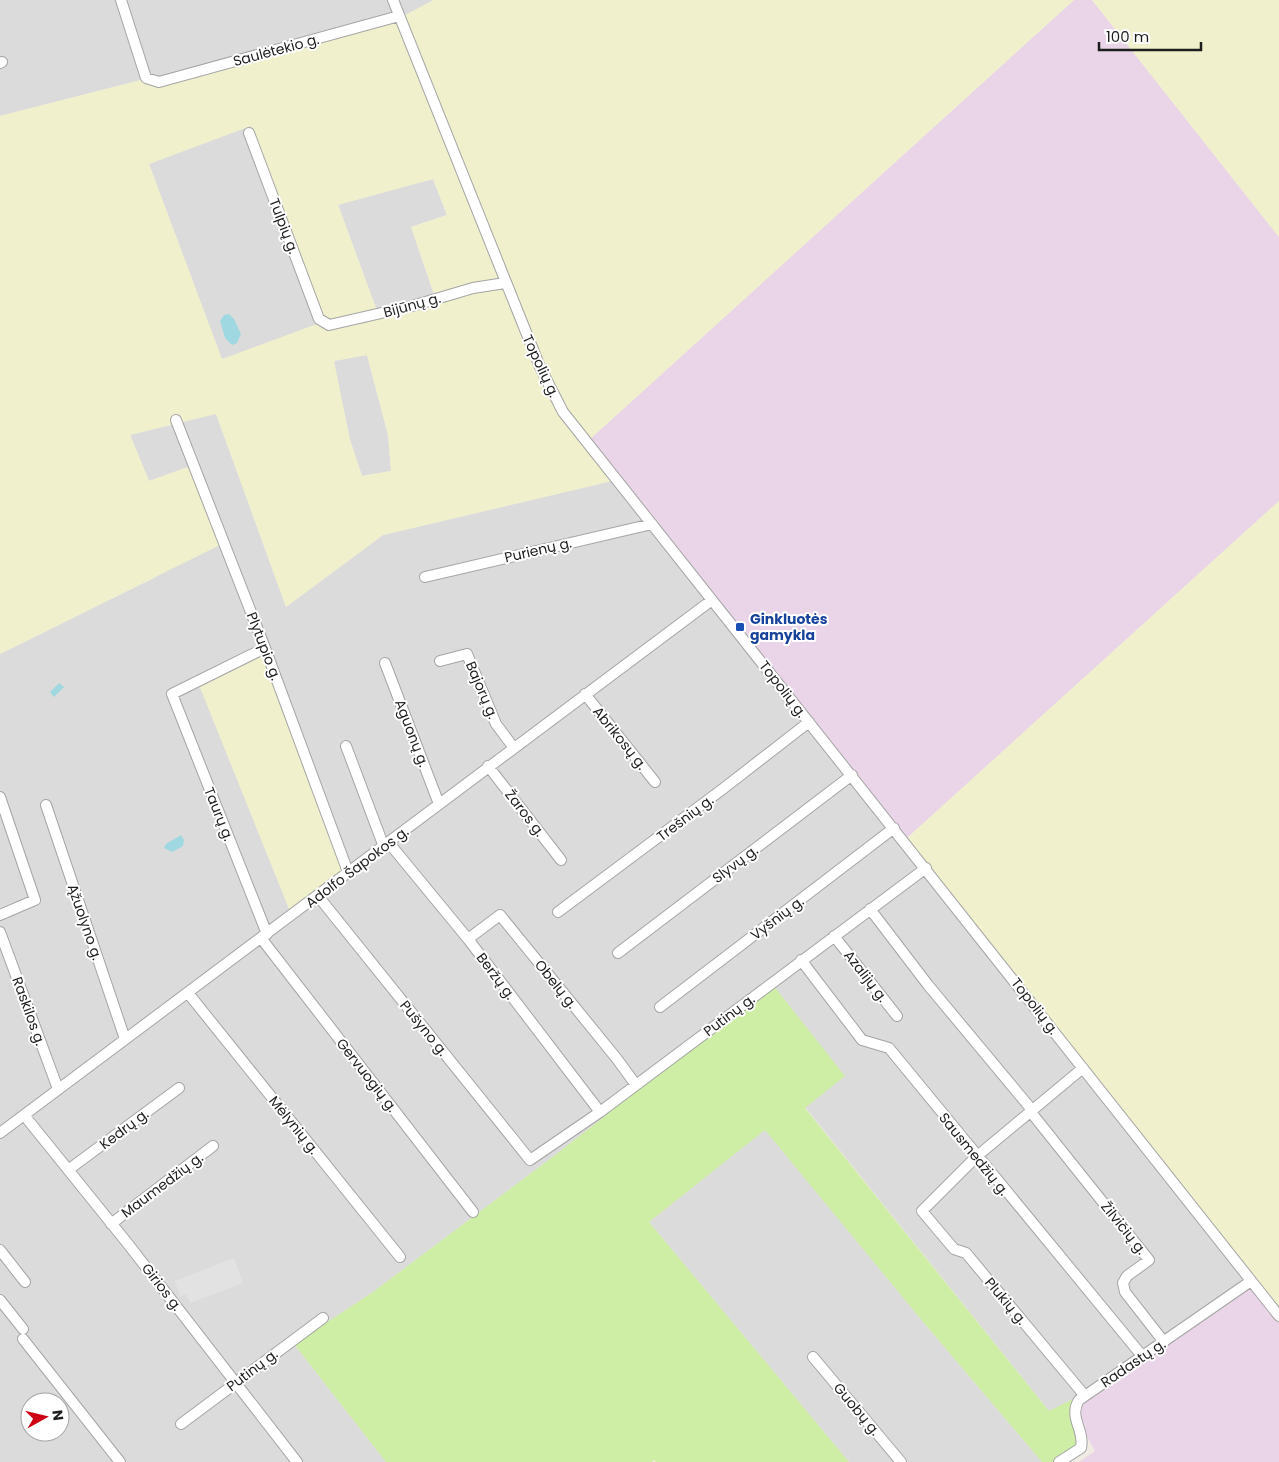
<svg xmlns="http://www.w3.org/2000/svg" width="1279" height="1462" font-family="Poppins,sans-serif">
<rect width="100%" height="100%" fill="#f0ebe3"/>
<path fill="#dcdbdb" fill-rule="evenodd" d="M0,0H434L396,20L155,85L141,80L0,116Z
M251,125L325,321L222,360L149,164Z
M433,179L447,215L411,227L437,303L379,317L338,204Z
M367,355L388,435L391,471L362,476L350,440L333,361Z
M216,413L286,607L383,535L612,481L1241,1274L1243,1280L1240,1285L1077,1397L1050,1412L805,1107L550,1159L373,1292L294,1344L386,1462H0V654L156,577L188,467L149,481L130,435ZM30,1402H60V1432H30Z
M765,1129L924,1323L1042,1462H849L649,1222Z"/>
<path fill="#e9d5e7" d="M1074,0H1092L1279,237V501L906,839L589,440Z
M1249,1286L1279,1322V1462H1079L1095,1451L1078,1420L1081,1403Z"/>
<path fill="#f0f0cd" fill-rule="evenodd" d="M434,0H1074L589,440L549,381L403,16Z
M1092,0H1279V237Z
M397,20L530,357L549,396L563,417L612,481L383,535L286,607L216,414L130,435L149,481L188,467L220,545L0,654V116L141,80L155,85ZM251,126L325,321L222,359L149,164ZM433,179L447,215L411,227L437,303L379,316L338,205ZM367,355L388,435L391,471L362,476L350,440L334,361Z
M1279,501V1310L906,839Z
M263,654L346,870L289,909L199,685Z"/>
<path fill="#cfeea5" d="M773,985L845,1076L805,1108L1049,1411L1077,1397L1069,1412L1082,1442L1064,1454L1069,1462H1042L924,1323L765,1130L649,1222L849,1462H656L654,1460L652,1462H386L294,1344L373,1292L550,1159Z"/>
<path fill="#e2e2e2" d="M234,1258L243,1283L190,1303L186,1294L180,1296L175,1281Z"/>
<path fill="#a0d8e1" d="M229,314L234,319L241,334L237,343L232,345L225,338L220,321L224,315Z
M59,683L64,687L54,697L50,692Z
M181,835L184,840L183,846L172,852L164,848L166,844Z"/>
<g fill="none" stroke-linecap="round" stroke-linejoin="round">
<defs>
<path id="minor" d="M121,0L146,78L159,82L399,16
M393,0L540,367L563,412L1279,1316
M0,63L2,62
M249,133L319,319L329,325L412,306L473,288L505,283
M176,420L265,648L348,872
M425,577L652,524
M265,648L172,694L267,934
M440,661L467,654L496,724L514,748
M385,663L439,804
M585,694L655,782
M346,746L384,847
M488,766L561,860
M0,797L35,900L0,915
M46,805L125,1039
M389,843L468,939L600,1112
M318,896L530,1160L600,1112L926,868
M870,909L928,985L1032,1110
M558,912L724,788L809,722
M0,932L58,1089
M834,936L897,1016
M261,938L473,1212
M468,939L500,915L617,1059L636,1085
M618,953L852,775
M801,960L862,1040L889,1048L1143,1357
M188,993L400,1257
M660,1007L894,828
M1083,1068L976,1157L922,1211L954,1249L966,1253L1085,1396
M1030,1111L1149,1260L1127,1276L1123,1283L1125,1292L1164,1342
M24,1115L128,1244L297,1462
M0,1133L712,600
M68,1170L179,1088
M111,1224L213,1146
M0,1250L25,1282
M0,1300L23,1329
M23,1339L120,1462
M813,1357L901,1462
M181,1424L323,1318
M1059,1462L1081,1448C1085,1430 1068,1417 1079,1400L1251,1281"/>
</defs>
<use href="#minor" stroke="#a5a5a5" stroke-width="12"/>
<use href="#minor" stroke="#fff" stroke-width="10"/>
</g>
<rect fill="#1a4fb4" stroke="#fff" stroke-width="2" x="735" y="622" width="10" height="10" rx="2.5"/>
<g text-anchor="middle" dominant-baseline="central" stroke-width="4" stroke-linejoin="round" paint-order="stroke">
<g font-size="14" fill="#1e1e1e" stroke="#fff">
<text transform="translate(276 50) rotate(-15)">Saulėtekio g.</text>
<text transform="translate(284 226) rotate(69)">Tulpių g.</text>
<text transform="translate(412 305) rotate(-15)">Bijūnų g.</text>
<text transform="translate(541 366) rotate(65)">Topolių g.</text>
<text transform="translate(538 550) rotate(-13)">Purienų g.</text>
<text transform="translate(264 646) rotate(69)">Plytupio g.</text>
<text transform="translate(783 689) rotate(52)">Topolių g.</text>
<text transform="translate(482 690) rotate(67)">Bajorų g.</text>
<text transform="translate(412 733) rotate(69)">Aguonų g.</text>
<text transform="translate(620 738) rotate(51)">Abrikosų g.</text>
<text transform="translate(525 813) rotate(52)">Žaros g.</text>
<text transform="translate(219 814) rotate(68)">Taurų g.</text>
<text transform="translate(685 818) rotate(-37)">Trešnių g.</text>
<text transform="translate(735 864) rotate(-37)">Slyvų g.</text>
<text transform="translate(357 867) rotate(-37)">Adolfo Šapokos g.</text>
<text transform="translate(777 918) rotate(-37)">Vyšnių g.</text>
<text transform="translate(85 922) rotate(71)">Ąžuolyno g.</text>
<text transform="translate(496 976) rotate(53)">Beržų g.</text>
<text transform="translate(866 976) rotate(52)">Azalijų g.</text>
<text transform="translate(556 984) rotate(51)">Obelų g.</text>
<text transform="translate(1035 1006) rotate(52)">Topolių g.</text>
<text transform="translate(29 1011) rotate(70)">Raskilos g.</text>
<text transform="translate(729 1015) rotate(-37)">Putinų g.</text>
<text transform="translate(424 1028) rotate(51)">Pušyno g.</text>
<text transform="translate(367 1075) rotate(52)">Gervuogių g.</text>
<text transform="translate(294 1125) rotate(51)">Mėlynių g.</text>
<text transform="translate(124 1129) rotate(-37)">Kedrų g.</text>
<text transform="translate(974 1154) rotate(51)">Sausmedžių g.</text>
<text transform="translate(162 1185) rotate(-37)">Maumedžių g.</text>
<text transform="translate(1124 1228) rotate(51)">Žilvičių g.</text>
<text transform="translate(162 1287) rotate(52)">Girios g.</text>
<text transform="translate(1006 1301) rotate(50)">Plukių g.</text>
<text transform="translate(1133 1363) rotate(-34)">Radastų g.</text>
<text transform="translate(252 1370) rotate(-37)">Putinų g.</text>
<text transform="translate(857 1409) rotate(50)">Guobų g.</text>
</g>
<g font-size="14" font-weight="bold" fill="#164399" stroke="#fff" text-anchor="start">
<text x="750" y="619">Ginkluotės<tspan x="750" dy="16">gamykla</tspan></text>
</g>
</g>
<g transform="translate(45 1417) rotate(82)"><circle r="24" fill="#ffffff" stroke="#a5a5a5"/>
<path d="M0-4L9 19L0 12L-9 19Z" fill="#cc0012"/>
<text y="-8" font-size="14" font-weight="bold" text-anchor="middle" fill="#1e1e1e">N</text>
</g>
<path d="M1099 42v8h102v-8" fill="none" stroke="#1e1e1e" stroke-width="2.5"/>
<text x="1106" y="42" font-size="15" fill="#1e1e1e" stroke="#ffffff" stroke-width="4" paint-order="stroke">100 m</text>
</svg>
